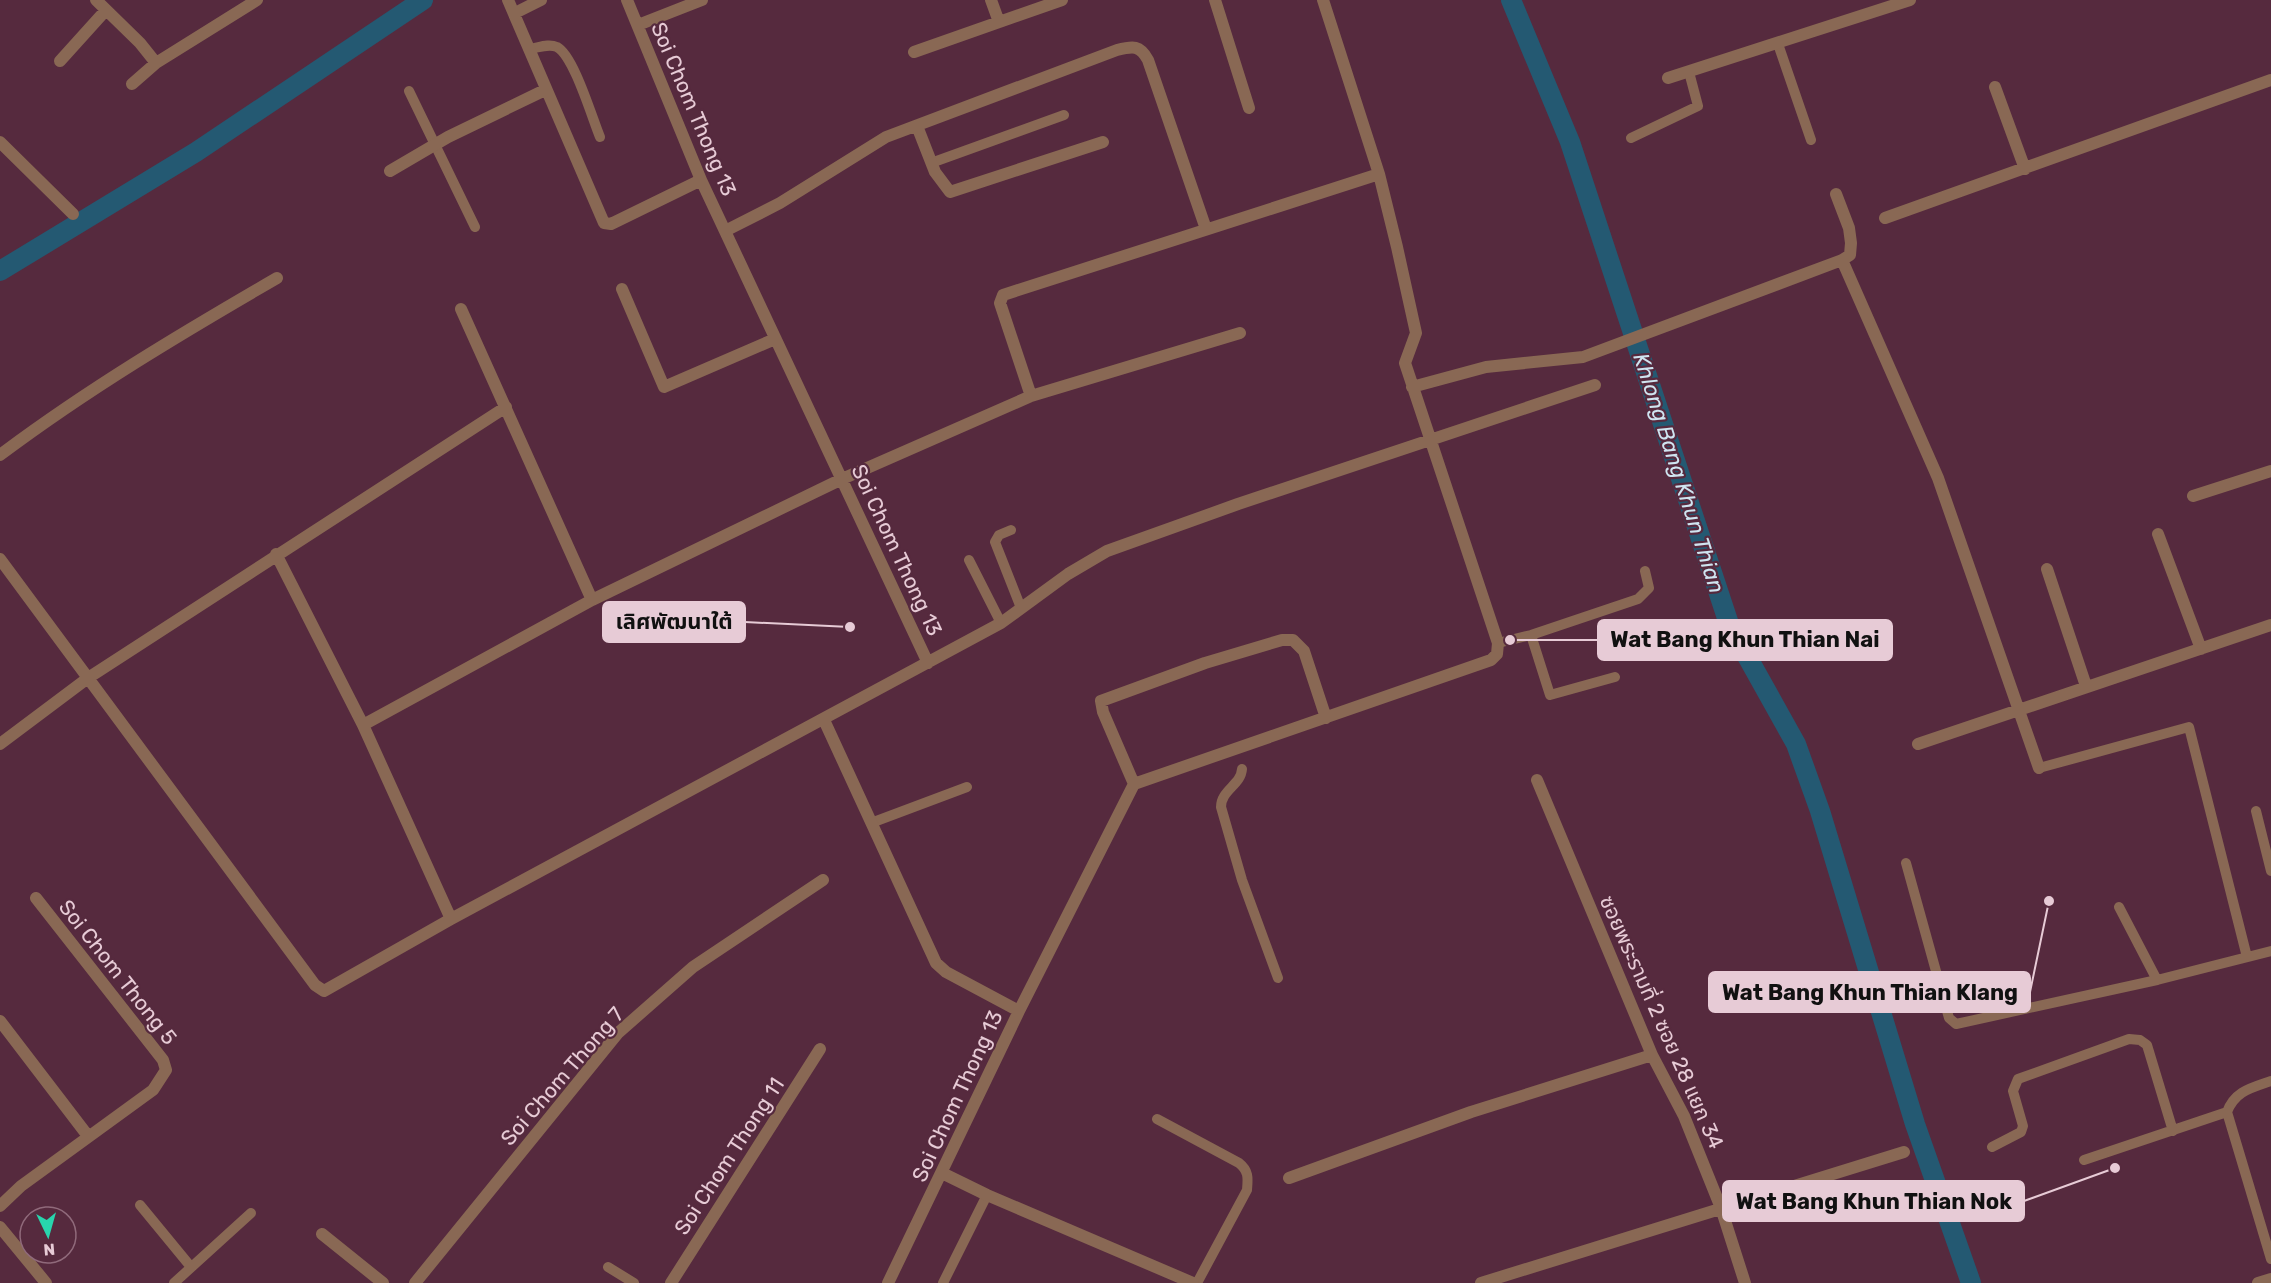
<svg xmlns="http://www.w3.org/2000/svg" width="2271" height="1283" font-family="Rubik,'Noto Sans Thai',sans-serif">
<rect width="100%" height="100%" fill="#562a3e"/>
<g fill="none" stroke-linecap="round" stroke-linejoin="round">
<path stroke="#245972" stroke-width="20" d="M1511,0L1570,142L1729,624L1796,744L1820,811L1915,1124L1971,1283
M0,271L196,152L423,0"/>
<path stroke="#896854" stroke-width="10" d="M1778,44L1811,140
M529,49C538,48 548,43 557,47C574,56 592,118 600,137
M409,91L475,227
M1631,138L1698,106L1689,72
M931,163L1064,115
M1011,530L999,535L995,542L1021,608
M969,560L1001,623
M1531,635L1550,695L1615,677
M1498,643L1531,635L1638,599L1649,588L1645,571
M2039,768L2189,727L2247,957
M1242,769C1241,785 1221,790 1221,807L1242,880L1278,978
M2256,811L2271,871
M871,823L967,787
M1906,863L1949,1018L1956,1024L2157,980L2271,951
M2119,907L2157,980
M2227,1112C2235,1091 2251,1088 2271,1081
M1157,1119L1239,1163C1249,1171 1248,1178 1247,1190L1197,1283
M1992,1147L2021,1132L2023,1126L2013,1091L2018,1079L2129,1039L2140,1040L2147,1045L2173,1131
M2084,1160L2227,1112L2271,1259
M140,1205L191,1267
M608,1267L634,1283
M174,1283L251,1213
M943,1283L987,1195"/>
<path stroke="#896854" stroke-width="12" d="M96,0L140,43L156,63L257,0
M508,0L604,223L611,224L701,180
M627,0L701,180L928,663
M991,0L999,22
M1215,0L1249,108
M515,13L541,0
M638,25L702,0
M914,52L1062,0
M60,61L106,10
M1668,78L1910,0
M132,84L156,63
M1995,87L2025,169
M917,126L935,172L950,192L1103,142
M0,142L73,214
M390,171L448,137L545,90
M1885,218L2271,80
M725,231L780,203L886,137L1117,50C1133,46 1140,45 1148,60L1206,229
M1842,260L1938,478L2039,768
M622,289L664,387L775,339
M461,309L592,600
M1412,387L1486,367L1583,357L1842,260L1850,255L1851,243L1849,228L1836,194
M1031,396L1000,303L1003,295L1379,174
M0,455C88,389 182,333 277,278
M2193,496L2271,471
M2158,534L2201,649
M276,554L363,725L451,919
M0,559L315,985L324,991L451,919L1001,623L1068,574L1107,551L1238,504L1595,385
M2047,569L2086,686
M824,720L936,963L946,972L1019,1011
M363,725L592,600L842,479L1031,396L1240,333
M0,744L88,678L506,407
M1918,744L2271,625
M1537,780L1652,1055L1684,1116L1721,1208L1745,1283
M1134,784L1103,712L1101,701L1205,663L1282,640H1293L1304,651L1326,718
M0,1021L88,1136
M942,1173L987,1195L1193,1283
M1289,1178L1471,1112L1652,1055
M0,1206L21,1186L153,1090L166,1070L163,1060L36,898
M0,1227L46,1283
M322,1234L383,1283
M415,1283L618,1033L693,967L823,880
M671,1283L820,1049
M888,1283L1019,1011L1134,784L1491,660L1497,654L1498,643L1405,363L1416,333L1397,247L1379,174L1323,0
M1481,1283L1904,1152"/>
<path stroke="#896854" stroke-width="12" d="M2258,1283L2271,1279"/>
</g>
<g text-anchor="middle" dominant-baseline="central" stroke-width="4.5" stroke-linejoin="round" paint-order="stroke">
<g font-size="21" fill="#e7cbd6" stroke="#562a3e">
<text transform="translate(694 109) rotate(67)">Soi Chom Thong 13</text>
<text transform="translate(897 550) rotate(65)">Soi Chom Thong 13</text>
<text transform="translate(118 972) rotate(52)">Soi Chom Thong 5</text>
<text transform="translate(1662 1022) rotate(66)">ซอยพระรามที่ 2 ซอย 28 แยก 34</text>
<text transform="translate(562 1076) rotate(-49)">Soi Chom Thong 7</text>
<text transform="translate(957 1096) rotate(-65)">Soi Chom Thong 13</text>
<text transform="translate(729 1156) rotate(-57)">Soi Chom Thong 11</text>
</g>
<g font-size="22" font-style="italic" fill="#cfe5f1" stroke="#562a3e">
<text transform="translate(1679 473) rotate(72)">Khlong Bang Khun Thian</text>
</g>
</g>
<path fill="none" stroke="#e7cbd6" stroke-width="2" d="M850 627L745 622M1510 640L1598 640M2049 901L2030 992M2115 1168L2024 1201"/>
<g fill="#e7cbd6" stroke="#562a3e" stroke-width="2">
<circle cx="850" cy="627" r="6"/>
<circle cx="1510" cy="640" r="6"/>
<circle cx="2049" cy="901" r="6"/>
<circle cx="2115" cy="1168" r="6"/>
</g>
<g fill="#e7cbd6" stroke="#e7cbd6" stroke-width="2">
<rect x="603" y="602" width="142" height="40" rx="6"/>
<rect x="1598" y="620" width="294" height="40" rx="6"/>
<rect x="1709" y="972" width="321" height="40" rx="6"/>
<rect x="1723" y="1181" width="301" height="40" rx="6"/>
</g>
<g font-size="22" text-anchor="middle" font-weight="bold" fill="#111">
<text x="674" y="629">เลิศพัฒนาใต้</text>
<text x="1745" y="647">Wat Bang Khun Thian Nai</text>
<text x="1870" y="1000">Wat Bang Khun Thian Klang</text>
<text x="1874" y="1209">Wat Bang Khun Thian Nok</text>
</g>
<g transform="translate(48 1235) rotate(175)"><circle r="28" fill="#562a3e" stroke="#906a7b" stroke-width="1.5"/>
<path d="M0-4.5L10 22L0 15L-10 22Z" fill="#28d5ad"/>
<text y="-9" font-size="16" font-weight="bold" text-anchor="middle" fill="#e7cbd6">N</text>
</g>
</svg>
